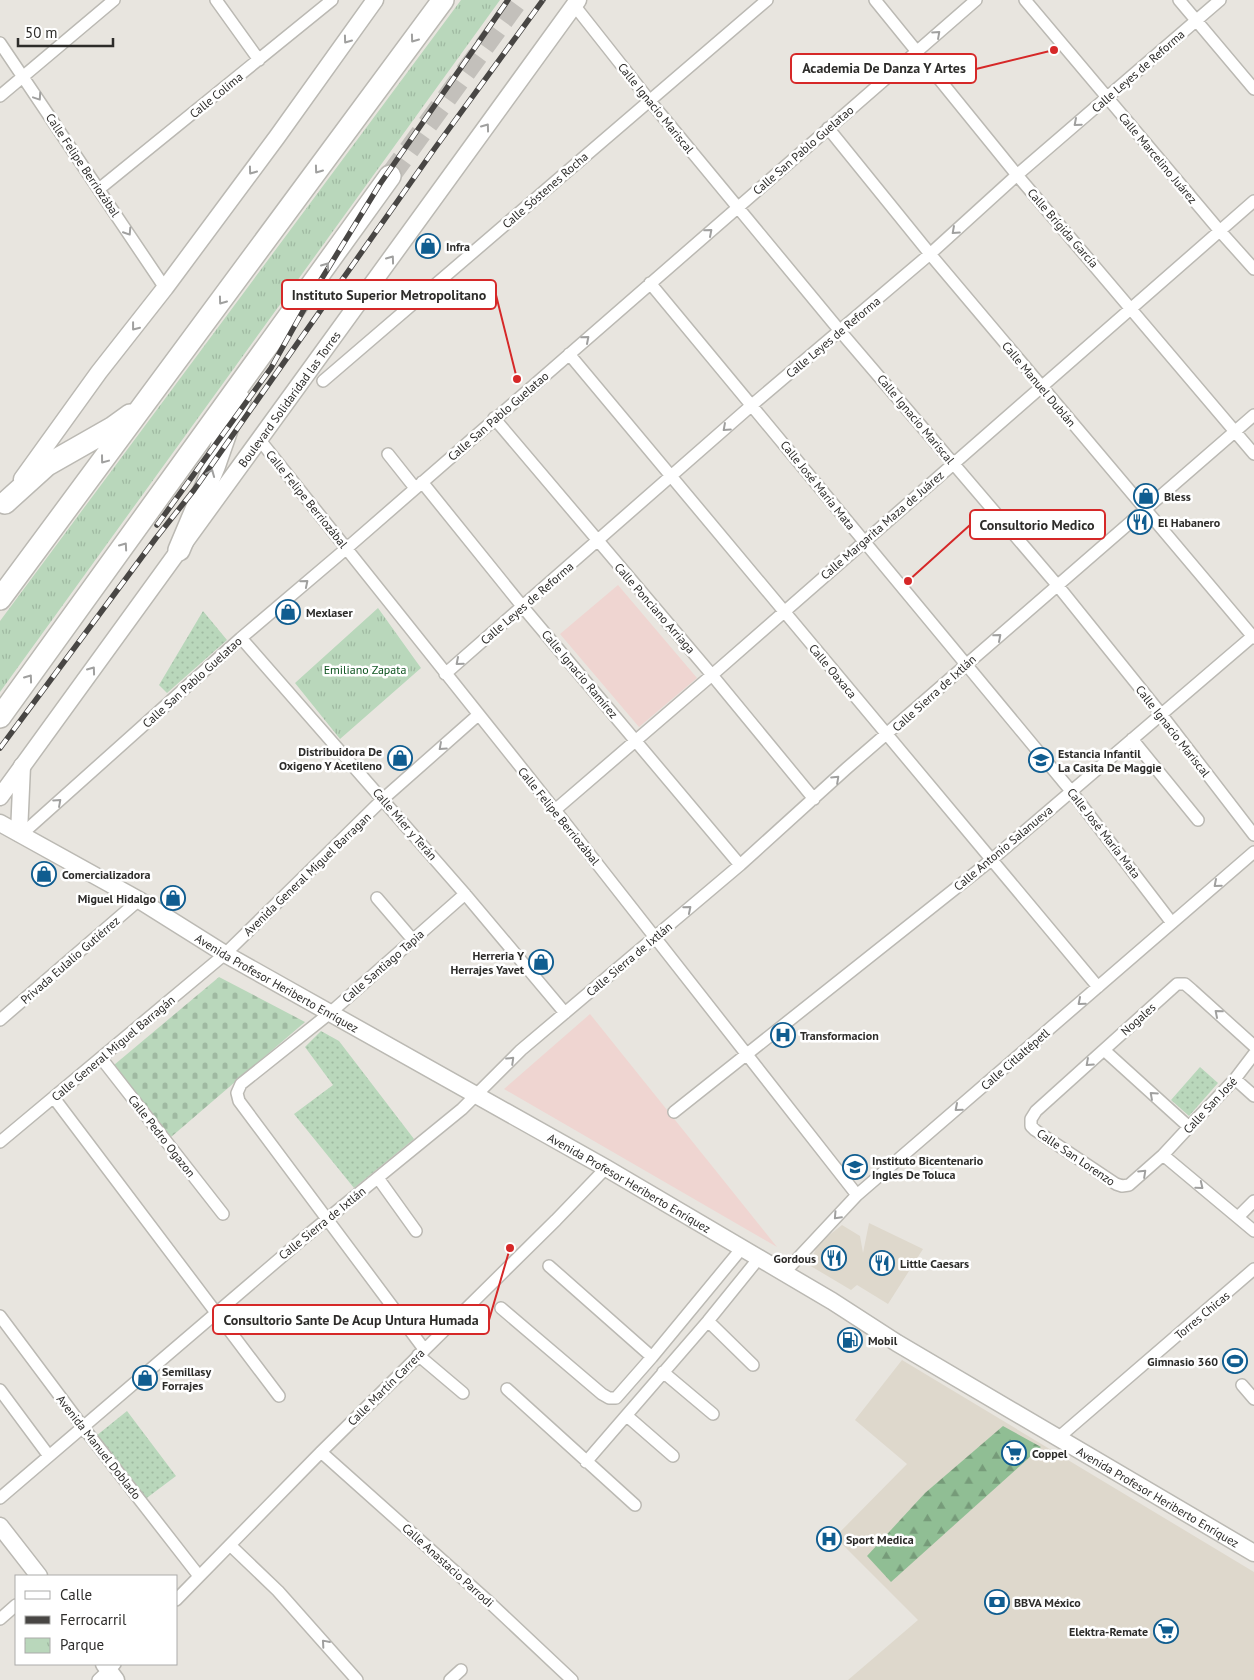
<svg xmlns="http://www.w3.org/2000/svg" width="1254" height="1680" font-family="'PT Sans',sans-serif">
<defs>
<pattern id="grass-dots" width="8" height="8" patternUnits="userSpaceOnUse" patternTransform="scale(1.25)"><rect width="8" height="8" fill="#b9d7bb"/><path d="M2 2h.1M6 6h.1" fill="none" stroke="#9fb9a1" stroke-width="1.8" stroke-linecap="round"/></pattern>
<pattern id="forest-firs" width="22" height="20" patternUnits="userSpaceOnUse" patternTransform="scale(1.25)"><rect width="22" height="20" fill="#90be94"/><path d="M5 1l3.5 6h-7zM16 11l3.5 6h-7z" fill="#769b79"/></pattern>
<pattern id="cemetery-stones" width="16" height="16" patternUnits="userSpaceOnUse" patternTransform="scale(1.25)"><rect width="16" height="16" fill="#b9d7bb"/><path d="M2 7V4a2 2 0 0 1 4 0v3zM10 15v-3a2 2 0 0 1 4 0v3z" fill="#9fb9a1"/></pattern>
<pattern id="park-tufts" width="24" height="20" patternUnits="userSpaceOnUse" patternTransform="scale(1.25)"><rect width="24" height="20" fill="#b9d7bb"/><path d="M3 7l-1-3M5 7V3M7 7l1-3M15 17l-1-3M17 17v-4M19 17l1-3" fill="none" stroke="#9fb9a1"/></pattern>
</defs>
<rect width="100%" height="100%" fill="#e8e5df"/>
<path fill="#ded8cc" d="M869,1223L923,1249L888,1304L857,1285L851,1290L809,1265L818,1244L842,1225L860,1236L863,1253Z
M902,1360L1254,1572V1680H848L918,1620L835,1537L907,1464L855,1420Z"/>
<path fill="#efd5d1" d="M618,585L697,678L639,727L560,634Z
M590,1014L777,1247L504,1089Z"/>
<path fill="url(#grass-dots)" d="M203,611L227,640L167,693L159,685Z
M321,1031L339,1041L414,1139L354,1188L294,1114L333,1085L305,1047Z
M1200,1067L1218,1083L1189,1116L1171,1100Z
M127,1411L176,1476L144,1500L96,1436Z"/>
<path fill="url(#forest-firs)" d="M1003,1426L1041,1447L891,1582L867,1556L925,1493Z"/>
<path fill="url(#cemetery-stones)" d="M219,977L305,1022L171,1137L114,1065Z"/>
<path fill="url(#park-tufts)" d="M461,0H500L0,692V621Z
M378,608L421,668L340,739L295,683Z"/>
<g fill="none" stroke-linecap="round" stroke-linejoin="round">
<path stroke="#c3c0bb" stroke-width="21" stroke-dasharray="21 11" stroke-linecap="butt" d="M390,176L518,0"/>
<defs>
<path id="street" d="M216,0L259,60
M875,0L1017,175L1254,454
M1025,0L1219,230L1254,269
M1179,0L1254,89
M574,5L649,100L840,331L1058,586L1161,714L1254,835
M0,43L165,288
M0,96L114,0
M828,128L930,254L1254,638
M99,189L332,0
M650,283L1071,791L1172,923
M569,354C745,565 920,777 1098,987
M323,381L767,0
M494,418L712,675L814,799
M259,439L555,810L857,1195
M388,454L415,488
M422,482L522,606L740,865
M241,638L465,894L565,1013
M445,674L752,405L930,254L1017,175L1220,0
M1132,739L1198,820
M555,810L712,675L1254,201
M22,834L241,638L347,548L976,0
M377,898L413,940
M0,1020L139,900
M1254,1046L1192,990L1185,984H1177L1036,1111L1031,1119V1126L1035,1130L1116,1184L1122,1186L1129,1185L1163,1155L1189,1127L1235,1079L1254,1054
M1104,1050L1189,1127
M101,1058L223,1214
M1235,1079L1254,1096
M54,1098L279,1396
M674,1112L990,861L1254,635
M0,1142L225,954L383,799L478,715
M1163,1155L1254,1231
M378,1178L416,1231
M1238,1217L1254,1201
M549,1266L652,1357
M784,1273L857,1195L1254,852
M501,1308L602,1394L609,1398H616L652,1357L742,1248
M0,1316L83,1427L199,1576
M708,1321L753,1365
M424,1349L239,1101L237,1093L241,1084L330,1013L465,894
M418,1355L463,1393
M663,1372L713,1414
M1242,1385L1254,1399
M507,1389L635,1505
M0,1390L49,1456
M627,1416L673,1456
M1058,1438L1254,1269
M321,1452L488,1601L572,1680
M586,1462L708,1321L759,1258
M0,1498L305,1237L462,1109L521,1050L740,865L847,768L1254,415
M230,1545L278,1591L357,1680
M176,1600L321,1452L556,1220L606,1168
M0,1619L16,1605
M98,1680L115,1664
M450,1680L461,1670"/>
<g id="secondary">
<path d="M22,479L99,372L165,288L277,137L375,0"/>
<path id="s1" d="M0,797L578,0"/>
<path id="s2" d="M0,823L139,900L225,954L606,1168L832,1301L897,1343L1254,1553"/>
<path d="M19,833L22,766"/>
<path d="M0,1526L39,1576"/>
<path d="M104,1664L116,1680"/>
</g>
<path id="highway" d="M5,503L47,465L112,428L130,415
M179,550L214,467L231,418L240,400
M0,599L443,0
M0,717L390,176"/>
</defs>
<use href="#street" stroke="#bbb9b3" stroke-width="14"/>
<use href="#secondary" stroke="#bbb9b3" stroke-width="19"/>
<use href="#highway" stroke="#bbb9b3" stroke-width="24"/>
<use href="#street" stroke="#fff" stroke-width="11"/>
<use href="#secondary" stroke="#fff" stroke-width="16"/>
<use href="#highway" stroke="#fff" stroke-width="21"/>
<defs>
<path id="rail" d="M157,525L271,368L316,288L380,184L508,0
M0,748L156,538L194,490L435,148L543,0"/>
</defs>
<use href="#rail" stroke="#484644" stroke-width="5.5"/>
<use href="#rail" stroke="#fff" stroke-width="4" stroke-dasharray="11" stroke-linecap="butt"/>
</g>
<defs><path id="oneway-chevron" d="M-2-3.5L2.5 0L-2 3.5" fill="none" stroke-width="1.6" stroke-linecap="round" stroke-linejoin="round" transform="scale(1.25)"/></defs>
<g stroke="#a0a09f">
<use href="#oneway-chevron" transform="translate(937 34) rotate(-42)"/>
<use href="#oneway-chevron" transform="translate(414 39) rotate(126)"/>
<use href="#oneway-chevron" transform="translate(347 40) rotate(126)"/>
<use href="#oneway-chevron" transform="translate(38 97) rotate(56)"/>
<use href="#oneway-chevron" transform="translate(1077 123) rotate(139)"/>
<use href="#oneway-chevron" transform="translate(486 127) rotate(-54)"/>
<use href="#oneway-chevron" transform="translate(318 170) rotate(126)"/>
<use href="#oneway-chevron" transform="translate(252 171) rotate(126)"/>
<use href="#oneway-chevron" transform="translate(955 231) rotate(138)"/>
<use href="#oneway-chevron" transform="translate(128 232) rotate(57)"/>
<use href="#oneway-chevron" transform="translate(709 232) rotate(-41)"/>
<use href="#oneway-chevron" transform="translate(391 259) rotate(-54)"/>
<use href="#oneway-chevron" transform="translate(326 266) rotate(-54)"/>
<use href="#oneway-chevron" transform="translate(222 301) rotate(126)"/>
<use href="#oneway-chevron" transform="translate(135 327) rotate(128)"/>
<use href="#oneway-chevron" transform="translate(586 339) rotate(-41)"/>
<use href="#oneway-chevron" transform="translate(726 428) rotate(138)"/>
<use href="#oneway-chevron" transform="translate(104 460) rotate(127)"/>
<use href="#oneway-chevron" transform="translate(211 473) rotate(-68)"/>
<use href="#oneway-chevron" transform="translate(124 546) rotate(-55)"/>
<use href="#oneway-chevron" transform="translate(305 583) rotate(-40)"/>
<use href="#oneway-chevron" transform="translate(998 637) rotate(-41)"/>
<use href="#oneway-chevron" transform="translate(459 662) rotate(139)"/>
<use href="#oneway-chevron" transform="translate(92 670) rotate(-54)"/>
<use href="#oneway-chevron" transform="translate(29 678) rotate(-54)"/>
<use href="#oneway-chevron" transform="translate(442 747) rotate(138)"/>
<use href="#oneway-chevron" transform="translate(836 779) rotate(-43)"/>
<use href="#oneway-chevron" transform="translate(58 802) rotate(-42)"/>
<use href="#oneway-chevron" transform="translate(1217 884) rotate(139)"/>
<use href="#oneway-chevron" transform="translate(688 909) rotate(-40)"/>
<use href="#oneway-chevron" transform="translate(1081 1002) rotate(139)"/>
<use href="#oneway-chevron" transform="translate(1218 1013) rotate(-139)"/>
<use href="#oneway-chevron" transform="translate(511 1060) rotate(-44)"/>
<use href="#oneway-chevron" transform="translate(1089 1063) rotate(138)"/>
<use href="#oneway-chevron" transform="translate(1153 1095) rotate(-138)"/>
<use href="#oneway-chevron" transform="translate(958 1108) rotate(139)"/>
<use href="#oneway-chevron" transform="translate(1143 1173) rotate(-43)"/>
<use href="#oneway-chevron" transform="translate(1200 1186) rotate(39)"/>
<use href="#oneway-chevron" transform="translate(837 1216) rotate(133)"/>
<use href="#oneway-chevron" transform="translate(325 1643) rotate(-131)"/>
</g>
<defs>
<symbol id="shop-ring" viewBox="-11 -11 22 22"><circle r="9.5" fill="#fff" stroke="#105d90" stroke-width="1.5"/><path d="M-5-2.5h2.3a2.7 3.5 0 0 1 5.4 0H5L5.5 6h-11ZM-1.5-2.5h3a1.5 2.3 0 0 0-3 0Z" fill="#105d90"/></symbol>
<symbol id="restaurant-ring" viewBox="-11 -11 22 22"><circle r="9.5" fill="#fff" stroke="#105d90" stroke-width="1.5"/><path d="M-5-6h1v4h1v-4h1v4h1v-4h1v5L-1.5 .5V6h-2V.5L-5-1ZM5-6V6H3V1.5H1.5Q1.5-4 5-6Z" fill="#105d90"/></symbol>
<symbol id="school-ring" viewBox="-11 -11 22 22"><circle r="9.5" fill="#fff" stroke="#105d90" stroke-width="1.5"/><path d="M0-5L7-2L0 1L-7-2ZM-4 1L0 2.5L4 1V4Q0 6-4 4Z" fill="#105d90"/></symbol>
<symbol id="hospital-ring" viewBox="-11 -11 22 22"><circle r="9.5" fill="#fff" stroke="#105d90" stroke-width="1.5"/><path d="M-5-5h3v3.5h4V-5h3V5h-3V1.5h-4V5h-3Z" fill="#105d90"/></symbol>
<symbol id="fuel-ring" viewBox="-11 -11 22 22"><circle r="9.5" fill="#fff" stroke="#105d90" stroke-width="1.5"/><path d="M-5.5-6h7V0h2V4h1.3V-2.5L3-4.5l.8-.8L6-3V5H2.5V1h-1V6h-7ZM-4.2-4.7v3.2H.2V-4.7Z" fill="#105d90"/></symbol>
<symbol id="stadium-ring" viewBox="-11 -11 22 22"><circle r="9.5" fill="#fff" stroke="#105d90" stroke-width="1.5"/><path d="M0-5a6.5 5 0 1 0 0 10a6.5 5 0 1 0 0-10ZM-3.5-1.8h7v3.6h-7Z" fill="#105d90"/></symbol>
<symbol id="supermarket-ring" viewBox="-11 -11 22 22"><circle r="9.5" fill="#fff" stroke="#105d90" stroke-width="1.5"/><path d="M-6-5.5h2.5l.6 2H6L4.5 2H-2.5L-4.4-4H-6ZM-1.5 3.2a1.3 1.3 0 1 0 .1 0ZM3 3.2a1.3 1.3 0 1 0 .1 0Z" fill="#105d90"/></symbol>
<symbol id="bank-ring" viewBox="-11 -11 22 22"><circle r="9.5" fill="#fff" stroke="#105d90" stroke-width="1.5"/><path d="M-6-4H6V4H-6ZM0-2.3a2.3 2.3 0 1 0 0 4.6a2.3 2.3 0 1 0 0-4.6Z" fill="#105d90"/></symbol>
</defs>
<g fill-rule="evenodd">
<use href="#shop-ring" x="414" y="232" width="28" height="28"/>
<use href="#shop-ring" x="1132" y="482" width="28" height="28"/>
<use href="#restaurant-ring" x="1126" y="508" width="28" height="28"/>
<use href="#shop-ring" x="274" y="598" width="28" height="28"/>
<use href="#shop-ring" x="386" y="744" width="28" height="28"/>
<use href="#school-ring" x="1027" y="746" width="28" height="28"/>
<use href="#shop-ring" x="30" y="860" width="28" height="28"/>
<use href="#shop-ring" x="159" y="884" width="28" height="28"/>
<use href="#shop-ring" x="527" y="948" width="28" height="28"/>
<use href="#hospital-ring" x="769" y="1021" width="28" height="28"/>
<use href="#school-ring" x="841" y="1153" width="28" height="28"/>
<use href="#restaurant-ring" x="820" y="1244" width="28" height="28"/>
<use href="#restaurant-ring" x="868" y="1249" width="28" height="28"/>
<use href="#fuel-ring" x="836" y="1326" width="28" height="28"/>
<use href="#stadium-ring" x="1221" y="1347" width="28" height="28"/>
<use href="#shop-ring" x="131" y="1364" width="28" height="28"/>
<use href="#supermarket-ring" x="1000" y="1439" width="28" height="28"/>
<use href="#hospital-ring" x="815" y="1525" width="28" height="28"/>
<use href="#bank-ring" x="983" y="1588" width="28" height="28"/>
<use href="#supermarket-ring" x="1152" y="1617" width="28" height="28"/>
</g>
<g text-anchor="middle" dominant-baseline="central" stroke-width="5" stroke-linejoin="round" paint-order="stroke">
<g font-size="12" fill="#2d2c2a" stroke="#fff">
<text transform="translate(1138 71) rotate(-41)">Calle Leyes de Reforma</text>
<text transform="translate(216 95) rotate(-39)">Calle Colima</text>
<text transform="translate(656 108) rotate(51)">Calle Ignacio Mariscal</text>
<text transform="translate(803 150) rotate(-41)">Calle San Pablo Guelatao</text>
<text transform="translate(1158 158) rotate(50)">Calle Marcelino Juárez</text>
<text transform="translate(83 165) rotate(56)">Calle Felipe Berriozábal</text>
<text transform="translate(545 190) rotate(-41)">Calle Sóstenes Rocha</text>
<text transform="translate(1063 228) rotate(49)">Calle Brígida García</text>
<text transform="translate(833 337) rotate(-40)">Calle Leyes de Reforma</text>
<text transform="translate(1039 384) rotate(50)">Calle Manuel Dublán</text>
<text stroke="none"><textPath href="#s1" startOffset="492">Boulevard Solidaridad las Torres</textPath></text>
<text transform="translate(498 416) rotate(-41)">Calle San Pablo Guelatao</text>
<text transform="translate(916 419) rotate(50)">Calle Ignacio Mariscal</text>
<text transform="translate(818 485) rotate(51)">Calle José María Mata</text>
<text transform="translate(307 499) rotate(51)">Calle Felipe Berriozábal</text>
<text transform="translate(882 525) rotate(-41)">Calle Margarita Maza de Juárez</text>
<text transform="translate(527 603) rotate(-41)">Calle Leyes de Reforma</text>
<text transform="translate(655 608) rotate(49)">Calle Ponciano Arriaga</text>
<text transform="translate(833 671) rotate(50)">Calle Oaxaca</text>
<text transform="translate(580 674) rotate(50)">Calle Ignacio Ramírez</text>
<text transform="translate(192 682) rotate(-42)">Calle San Pablo Guelatao</text>
<text transform="translate(934 693) rotate(-42)">Calle Sierra de Ixtlán</text>
<text transform="translate(1173 731) rotate(52)">Calle Ignacio Mariscal</text>
<text transform="translate(559 816) rotate(51)">Calle Felipe Berriozábal</text>
<text transform="translate(405 824) rotate(49)">Calle Mier y Terán</text>
<text transform="translate(1104 833) rotate(52)">Calle José María Mata</text>
<text transform="translate(1003 848) rotate(-40)">Calle Antonio Salanueva</text>
<text transform="translate(307 874) rotate(-44)">Avenida General Miguel Barragan</text>
<text transform="translate(629 959) rotate(-40)">Calle Sierra de Ixtlán</text>
<text transform="translate(70 960) rotate(-41)">Privada Eulalio Gutiérrez</text>
<text transform="translate(383 966) rotate(-41)">Calle Santiago Tapia</text>
<text stroke="none"><textPath href="#s2" startOffset="320">Avenida Profesor Heriberto Enríquez</textPath></text>
<text transform="translate(1138 1019) rotate(-42)">Nogales</text>
<text transform="translate(113 1048) rotate(-40)">Calle General Miguel Barragán</text>
<text transform="translate(1015 1059) rotate(-41)">Calle Citlaltépetl</text>
<text transform="translate(1210 1105) rotate(-47)">Calle San José</text>
<text transform="translate(162 1136) rotate(52)">Calle Pedro Ogazon</text>
<text transform="translate(1076 1157) rotate(34)">Calle San Lorenzo</text>
<text stroke="none"><textPath href="#s2" startOffset="725">Avenida Profesor Heriberto Enríquez</textPath></text>
<text transform="translate(322 1223) rotate(-39)">Calle Sierra de Ixtlán</text>
<text transform="translate(1202 1315) rotate(-40)">Torres Chicas</text>
<text transform="translate(386 1387) rotate(-45)">Calle Martín Carrera</text>
<text transform="translate(99 1447) rotate(52)">Avenida Manuel Doblado</text>
<text stroke="none"><textPath href="#s2" startOffset="1340">Avenida Profesor Heriberto Enríquez</textPath></text>
<text transform="translate(448 1565) rotate(42)">Calle Anastacio Parrodi</text>
</g>
<g font-size="12" font-weight="bold" fill="#2d2c2a" stroke="#fff" text-anchor="start">
<text x="446" y="246">Infra</text>
<text x="1164" y="496">Bless</text>
<text x="1158" y="522">El Habanero</text>
<text x="306" y="612">Mexlaser</text>
<text x="382" y="751" text-anchor="end">Distribuidora De<tspan x="382" dy="14">Oxigeno Y Acetileno</tspan></text>
<text x="1058" y="753">Estancia Infantil<tspan x="1058" dy="14">La Casita De Maggie</tspan></text>
<text x="62" y="874">Comercializadora</text>
<text x="156" y="898" text-anchor="end">Miguel Hidalgo</text>
<text x="524" y="955" text-anchor="end">Herreria Y<tspan x="524" dy="14">Herrajes Yavet</tspan></text>
<text x="800" y="1035">Transformacion</text>
<text x="872" y="1160">Instituto Bicentenario<tspan x="872" dy="14">Ingles De Toluca</tspan></text>
<text x="816" y="1258" text-anchor="end">Gordous</text>
<text x="900" y="1263">Little Caesars</text>
<text x="868" y="1340">Mobil</text>
<text x="1218" y="1361" text-anchor="end">Gimnasio 360</text>
<text x="162" y="1371">Semillasy<tspan x="162" dy="14">Forrajes</tspan></text>
<text x="1032" y="1453">Coppel</text>
<text x="846" y="1539">Sport Medica</text>
<text x="1014" y="1602">BBVA México</text>
<text x="1148" y="1631" text-anchor="end">Elektra-Remate</text>
</g>
<g font-size="12" fill="#0d541f" stroke="#fff">
<text x="365" y="669">Emiliano Zapata</text>
</g>
</g>
<path fill="none" stroke="#d62828" stroke-width="2" d="M1054 50L976 69M517 379L496 295M908 581L970 525M510 1248L489 1320"/>
<g fill="#d62828" stroke="#fff" stroke-width="2">
<circle cx="1054" cy="50" r="5"/>
<circle cx="517" cy="379" r="5"/>
<circle cx="908" cy="581" r="5"/>
<circle cx="510" cy="1248" r="5"/>
</g>
<g fill="#fff" stroke="#d62828" stroke-width="2">
<rect x="791" y="54" width="185" height="29" rx="5"/>
<rect x="282" y="280" width="214" height="29" rx="5"/>
<rect x="970" y="510" width="135" height="29" rx="5"/>
<rect x="213" y="1305" width="276" height="29" rx="5"/>
</g>
<g font-size="14" text-anchor="middle" font-weight="bold" fill="#2d2c2a">
<text x="884" y="73">Academia De Danza Y Artes</text>
<text x="389" y="300">Instituto Superior Metropolitano</text>
<text x="1037" y="530">Consultorio Medico</text>
<text x="351" y="1325">Consultorio Sante De Acup Untura Humada</text>
</g>
<rect x="15" y="1575" width="162" height="90" fill="#ffffff" stroke="#ababaa"/>
<rect x="25" y="1591" width="25" height="8" fill="#ffffff" stroke="#ababaa"/>
<text x="60" y="1600" font-size="15" fill="#2d2c2a">Calle</text>
<rect x="25" y="1616" width="25" height="8" fill="#484644" stroke="#ababaa"/>
<text x="60" y="1625" font-size="15" fill="#2d2c2a">Ferrocarril</text>
<rect x="25" y="1638" width="25" height="15" fill="url(#park-tufts)" stroke="#ababaa"/>
<text x="60" y="1650" font-size="15" fill="#2d2c2a">Parque</text>
<path d="M18 38v8h95v-8" fill="none" stroke="#2d2c2a" stroke-width="2.5"/>
<text x="25" y="38" font-size="15" fill="#2d2c2a" stroke="#ffffff" stroke-width="4" paint-order="stroke">50 m</text>
</svg>
